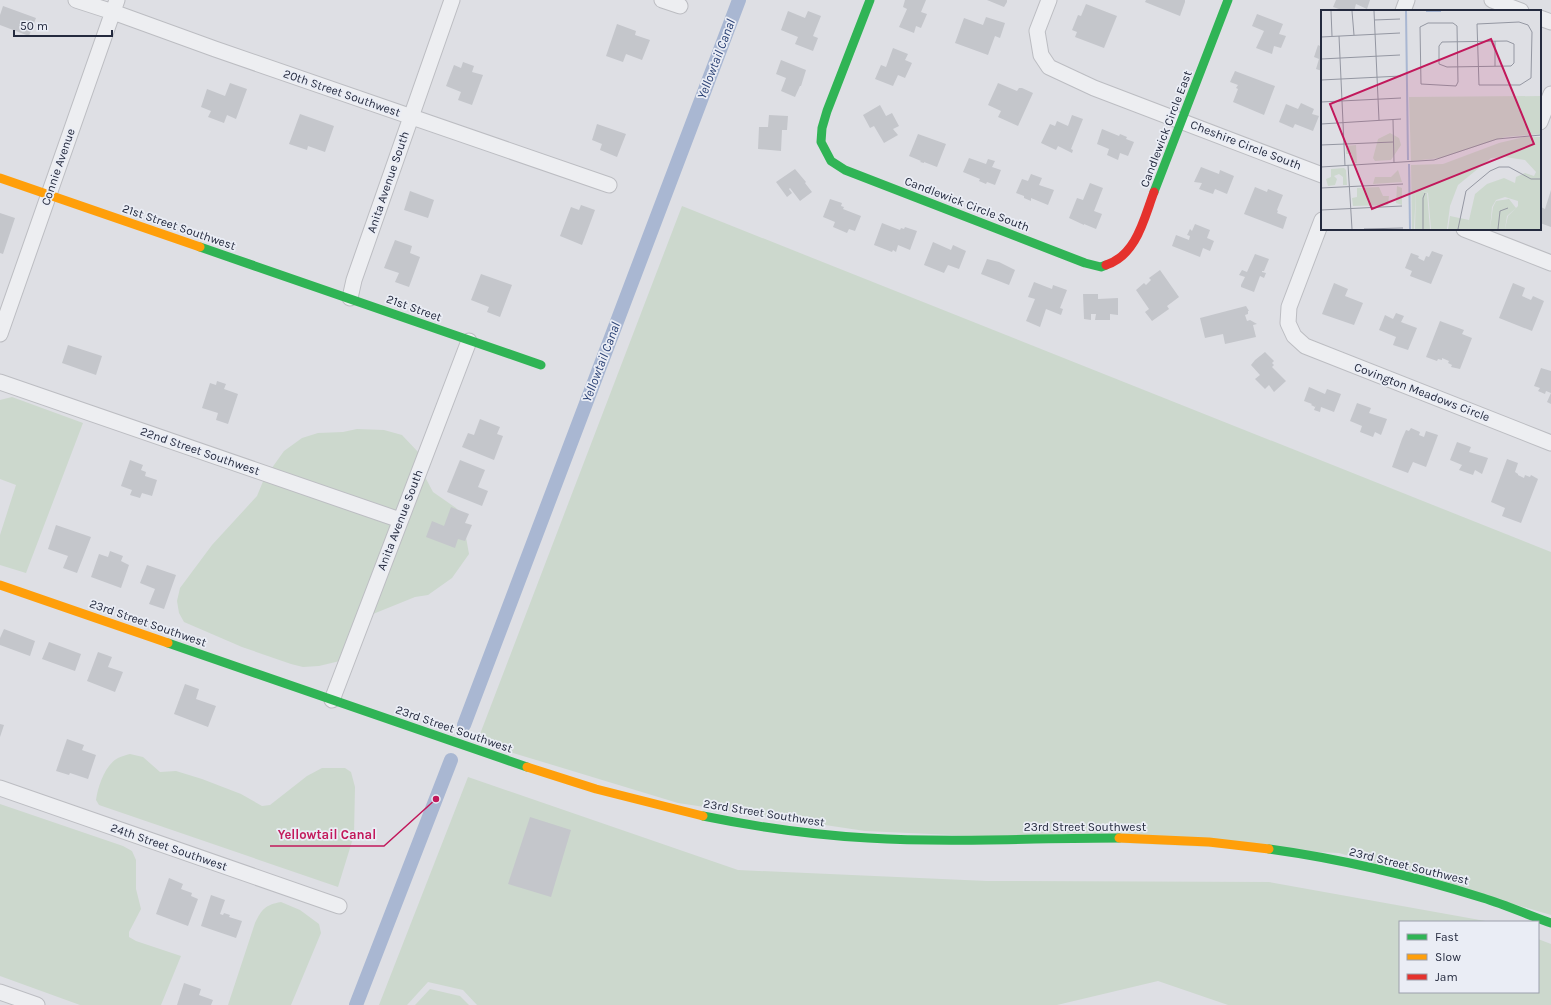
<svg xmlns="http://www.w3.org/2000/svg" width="1551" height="1005" font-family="Karla,sans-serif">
<rect width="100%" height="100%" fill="#dedfe4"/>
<path fill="#ccd8cd" d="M682,206L1551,552V915L1339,853L865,831L678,803L477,742Z
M12,397L83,423L26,573L0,565V535L16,485L0,479V400Z
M357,429L384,430L402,435L419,453L423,473L433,492L456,508L462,515L469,554L452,578L428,595L415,597L373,614L356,645L344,660L319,666L303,667L291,664L242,647L184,622L179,613L177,601L180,588L212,545L257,496L264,479L284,451L302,438L318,433L343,432Z
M130,754L143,757L160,772L176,771L202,779L241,794L262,806L270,805L307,776L322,768H345L351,772L355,787L354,835L338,887L99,805L96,800C98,786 105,765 118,758C122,756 126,755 130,754Z
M468,777L738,870L987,881L1269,882L1491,922H1400V992H1538V939L1551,944V1005H1228L1158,981L1057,1005H477L463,990L428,982L407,1005H379Z
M0,804L123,846L132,851L136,860V889L141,909L129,932V937L136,941L181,956L161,1005H80L0,976Z
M281,902L300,910L319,924L321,933L291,1005H228L255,923C262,909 265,905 281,902Z
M430,989L460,996L469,1005H415Z"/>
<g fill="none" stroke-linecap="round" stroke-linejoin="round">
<path stroke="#a9b7d2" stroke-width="14" d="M464,725L739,0
M356,1005L451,760"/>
</g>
<path fill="#c4c6cb" d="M905,0H926L921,12L927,14L921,28L916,26L914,33L899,27L907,9L903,7Z
M987,0H1007V2L1004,7Z
M1146,0H1185V2L1180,16L1145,2Z
M1336,0H1370L1367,9L1356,4L1354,11H1338L1339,9L1333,7Z
M1086,4L1117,16L1104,48L1075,37L1077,32L1072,30L1078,15L1081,16Z
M3,6L36,18L29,36L0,25V15Z
M788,11L805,18L808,11L821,16L813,36L818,38L813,51L795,44L798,37L781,30Z
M1257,14L1283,24L1279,34L1286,36L1281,48L1274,46L1272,54L1256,48L1264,31L1252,26Z
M986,17L1005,23L1000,38L995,36L988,55L955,43L964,18L983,25Z
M617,24L636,31L635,35L650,40L642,60L626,54L623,62L606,56Z
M1318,45L1322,47V71L1316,69L1319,59L1314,57Z
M893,48L908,54L905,60L912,63L905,78L898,75L893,86L875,79L881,65L886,67Z
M781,60L806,70L801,86H800L795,97L781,91L786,78L776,74Z
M463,62L474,66L472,72L483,75L472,105L458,100L461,92L446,86L454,65L461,68Z
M1235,71L1275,86L1264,115L1233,102L1238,89L1236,88L1238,85L1230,82Z
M230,83L247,89L236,119L227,115L224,123L208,117L211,111L201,107L207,89L225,96Z
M998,83L1017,91L1019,88H1022L1033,93L1018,126L998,117L1001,111L988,105Z
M1301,103L1314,109L1312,114L1319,116L1313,131L1295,124L1293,128L1279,122L1286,104L1298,109Z
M880,105L886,116L892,113L899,126L893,129L898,135L884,143L874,126L870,128L863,115Z
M300,114L334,126L325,152L308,146L307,150L289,144Z
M769,115L788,116L787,130H782L781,151L758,149L759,127H768Z
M1072,115L1083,119L1071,149L1073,150L1072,153L1058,146L1056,150L1041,143L1050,124L1055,126L1057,121L1068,126Z
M597,124L626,134L617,157L600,150L602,144L592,140Z
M1102,129L1119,136L1120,134L1127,137L1126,139L1134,142L1128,156L1120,153L1118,160L1107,155L1109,149L1097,144Z
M918,134L946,144L937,167L924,162V163L920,162L921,161L909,156Z
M969,158L986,164L988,159L995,161L992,167L1001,170L995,185L987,182L986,184L979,181L980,179L963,172Z
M1201,167L1219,174L1220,170L1234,176L1227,194L1215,189L1213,194L1199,189L1202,183L1194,182Z
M795,169L806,182L805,183L812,192L800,201L790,188L789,189L792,193L787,197L776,182Z
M1031,174L1042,178L1039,185L1054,190L1048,205L1031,198V201L1024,198V196L1016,193L1022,179L1028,181Z
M1090,183L1103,188L1094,211L1102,214L1096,229L1084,224V225L1069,218L1077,198L1083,200Z
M1255,187L1267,192L1268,189L1283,195L1277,210L1278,211L1277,213L1287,217L1283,229L1244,214Z
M1551,190V227L1540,223L1542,215L1540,214V211L1541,207L1545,209Z
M410,191L434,200L428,218L404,210Z
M830,199L842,203L841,206L844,207L843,209L861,216L855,231L849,229L847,233L833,227L835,222L823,217Z
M581,205L595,210L582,245L560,236L571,207L579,210Z
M0,213L15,218L3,254L0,253Z
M882,223L900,230L901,228L904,229L905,227L917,231L910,250L898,245L896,252L893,250L892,252L874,245Z
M1195,224L1210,230L1207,238L1214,241L1210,251L1203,248L1200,257L1172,246L1176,235L1189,240L1190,236L1187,235L1190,229L1192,231Z
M395,240L412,246L410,253L420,257L409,287L395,282L399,273L384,268Z
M933,242L951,250L953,245L966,251L959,269L948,265L944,273L924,265Z
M1432,251L1443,255L1431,284L1410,276L1412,271L1405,268L1411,253L1419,256L1418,258L1424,261L1426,256L1429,257Z
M1255,254L1269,259L1264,271H1262V272L1266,273L1264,278L1260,276L1254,292L1241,287V285L1245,277L1239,275L1242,270L1247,272Z
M987,259L999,262L1015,270L1009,285L981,274Z
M1160,270L1179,297L1167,306L1169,309L1152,321L1145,312L1149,309L1136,290L1144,283L1146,285L1151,280L1149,278Z
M481,274L512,285L500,317L487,312L489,307L471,300Z
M1034,282L1052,289L1053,285L1067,290L1060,308L1063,309L1061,315L1046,309L1040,327L1026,321L1035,299L1028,297Z
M1334,283L1348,289L1345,296L1363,303L1354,325L1322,314Z
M1513,283L1525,288L1522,296L1531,300L1533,296L1544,301L1532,331L1499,318Z
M1083,294H1098V299L1118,298V315L1110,314V320H1095L1096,314H1091V320L1084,319Z
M1246,306L1249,311H1248V314L1245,315L1247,321L1250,320L1257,324L1253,325L1256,337L1225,344L1223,334L1205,338L1200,318Z
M1396,313L1404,316L1401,322L1417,328L1408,350L1393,345L1396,337L1379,330L1385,315L1393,319Z
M1440,321L1464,330L1462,334L1472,338L1460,369L1451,367L1452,365L1448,363L1449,361L1442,358V360L1438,359L1437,361L1426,357Z
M68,345L102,356L96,375L62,363Z
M1265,352L1274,361L1272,363L1274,365L1272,367L1286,381L1274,392L1269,385L1265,389L1255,379L1260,375L1251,365L1255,360Z
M1541,368L1551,371V404L1547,402L1551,393L1546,391L1545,394L1538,391L1540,388L1534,386Z
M217,381L226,384L224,389L238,394L228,424L216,420L218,413L202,408L210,383L216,385Z
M1309,387L1325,394L1327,389L1341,394L1334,412L1321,407L1320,412L1314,410L1316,405L1315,407L1311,405L1312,404L1304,401Z
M1357,403L1371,408L1369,413L1387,419L1381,435L1375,432L1373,437L1360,432L1362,426L1350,421Z
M480,419L500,427L497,434L503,436L494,460L462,447L468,433L474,435Z
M1411,428L1420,432L1419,435L1424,437L1426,431L1438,435L1426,467L1413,462L1408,473L1392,467L1402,439L1406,430L1409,431Z
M1457,442L1471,447L1469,452L1488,458L1482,474L1475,470L1473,475L1459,470L1462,465L1450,460Z
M1507,459L1518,463L1515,472L1518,474V475L1524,478L1525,475L1530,477L1531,475L1538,479L1521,523L1502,516L1505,508L1491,502Z
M130,460L143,465L141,470L146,472L145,476L157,480L152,496L142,493L140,498L130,495L132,490L121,486Z
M460,460L485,470L478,487L488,491L482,506L447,492Z
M451,507L469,514L465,523L472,525L465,541L458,539L455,548L426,537L432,521L444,526Z
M56,525L91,537L77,573L63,568L68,556L48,549Z
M110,551L123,556L121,561L129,565L121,588L91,577L99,554L108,557Z
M147,565L176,575L164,609L149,604L155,589L140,583Z
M4,629L35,641L30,656L0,645V638Z
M49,642L81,654L75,671L42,659Z
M98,652L112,657L108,667L123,672L115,692L87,681Z
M185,684L199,689L196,699L216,706L208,727L174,714Z
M0,724L4,725L0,737Z
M67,739L84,745L82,750L96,755L88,779L70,773L69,775L56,771Z
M530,817L571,830L551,897L508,884Z
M169,878L183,884L181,889L192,893L191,896L198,899L188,926L156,914Z
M211,895L225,900L220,914L223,915L224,913L230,915L229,917L242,921L236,938L201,926Z
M184,983L201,989L199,995L213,1000L211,1005H177Z"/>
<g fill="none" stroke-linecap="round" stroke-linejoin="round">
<defs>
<path id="street" d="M76,0L113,12L215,49L609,185
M662,0L680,6
M1049,0L1037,31L1041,55L1049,67L1094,88L1322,175
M1492,0L1521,11
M1403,11L1407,0
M1540,18L1551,22
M1540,122L1551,94
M1322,220L1289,307L1288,323L1294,336L1305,346L1551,443
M1464,229L1551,263
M350,298L354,280L452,0
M0,334L117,0
M0,382L400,520
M332,700L469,341
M0,788L339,906
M0,992L37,1005"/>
</defs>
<use href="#street" stroke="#bcbdc2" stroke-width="17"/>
<use href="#street" stroke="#edeef1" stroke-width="15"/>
<path stroke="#30b455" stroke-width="9" d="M870,0L827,111L822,128L821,142L831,161L845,170L1085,263L1101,267L1106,265
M1154,192L1228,0
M200,247L541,365
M168,643L527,767
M703,816C757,827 812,835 868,838C951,843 1035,838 1119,838
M1269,849C1342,859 1413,876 1483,898C1506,905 1528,915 1551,923"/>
<path stroke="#ff9f0a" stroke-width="9" d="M0,178L200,247
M0,585L168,643
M527,767L596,789L703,816
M1119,838L1209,842L1269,849"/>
<path stroke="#e5322d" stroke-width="9" d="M1106,265C1137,255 1144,218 1154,192"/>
</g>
<g text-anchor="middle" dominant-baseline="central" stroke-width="3.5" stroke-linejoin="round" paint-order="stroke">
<g font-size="12" fill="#242a3e" stroke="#eaedf5">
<text transform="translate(342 93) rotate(19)">20th Street Southwest</text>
<text transform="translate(1166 129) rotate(-69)">Candlewick Circle East</text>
<text transform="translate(1246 145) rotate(21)">Cheshire Circle South</text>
<text transform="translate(58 167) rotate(-71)">Connie Avenue</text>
<text transform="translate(388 182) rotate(-71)">Anita Avenue South</text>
<text transform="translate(967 204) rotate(21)">Candlewick Circle South</text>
<text transform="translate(179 227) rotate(19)">21st Street Southwest</text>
<text transform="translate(414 308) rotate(20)">21st Street</text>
<text transform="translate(1422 392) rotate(21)">Covington Meadows Circle</text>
<text transform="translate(200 451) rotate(19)">22nd Street Southwest</text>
<text transform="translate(400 520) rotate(-69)">Anita Avenue South</text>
<text transform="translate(148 623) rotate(19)">23rd Street Southwest</text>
<text transform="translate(454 729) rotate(19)">23rd Street Southwest</text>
<text transform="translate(764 813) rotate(9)">23rd Street Southwest</text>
<text x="1085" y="827">23rd Street Southwest</text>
<text transform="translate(169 847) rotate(19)">24th Street Southwest</text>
<text transform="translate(1409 866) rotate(14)">23rd Street Southwest</text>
</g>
<g font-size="13" font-style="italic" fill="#2b4275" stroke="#eaedf5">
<text transform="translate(716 59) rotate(-69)">Yellowtail Canal</text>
<text transform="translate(601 362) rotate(-69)">Yellowtail Canal</text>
</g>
</g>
<g transform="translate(1321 10)">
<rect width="220" height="220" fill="#dedfe4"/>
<path d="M220,86V124L184,127L120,148L90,151L88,87ZM69,123L78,128L80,135L70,150L54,151L52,148L57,129ZM203,127H220V219H184L187,206L197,196V191L184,187L175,190L171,197L169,219H146L154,184L166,174L183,168L194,173L195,167L204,163L213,166L215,162L204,150L184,147L170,148L137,175L129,196L126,219H110L107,183L95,179L93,219H91L90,155L122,154L178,133ZM35,135L36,153H31V144H25V136ZM23,158L25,160L26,175H22V167L18,164L13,166L16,169L14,175L7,176L5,169L10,167V159ZM77,160L81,172L52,174L54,167H70ZM76,176L81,178V195L75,193ZM58,177L62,186H68L67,195L32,196L31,188L36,187V178ZM95,179L106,183L109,219H94ZM188,189L195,198L186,206L184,219H169L172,197L175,191ZM129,206L148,210L146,219H127Z" fill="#ccd8cd"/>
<path fill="none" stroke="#a9b7d2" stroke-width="2" d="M85,1L87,150M105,1H120M88,154L89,219"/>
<path fill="none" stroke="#9497a2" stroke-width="1" d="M10,1L11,26M31,1L33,25M53,1L58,110M53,10L79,9M198,12L207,15L211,22L210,68L199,75H158L156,14ZM107,13H132L136,16L137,72L135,76L100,74L99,17ZM18,26L24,156M0,27L79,23M174,31V56M186,31L193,34V53L190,56L126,57L118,54V36L121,32ZM0,49L79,45M0,70L80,66M0,92L80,88M72,110L73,153M0,114L80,109M0,135L72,132M27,155L31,219M0,157L113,150L176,129L220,125M0,178L82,174M0,200L81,196M43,219L82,218M102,219V188L104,183M137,219L145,181L169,161L178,157H188L210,169H220M177,219L179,201L187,198"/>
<path fill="#c2185b" fill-opacity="0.15" stroke="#c2185b" stroke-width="2" d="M170,29L213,134L51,199L9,94Z"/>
<rect width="220" height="220" fill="none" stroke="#242a3e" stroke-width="2"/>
</g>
<path fill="none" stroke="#c2185b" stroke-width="1.5" d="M436 799L384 846H270"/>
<circle fill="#c2185b" stroke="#eaedf5" stroke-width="1.5" cx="436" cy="799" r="4"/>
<g font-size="13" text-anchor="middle" font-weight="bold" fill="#c2185b" stroke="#eaedf5" stroke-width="3.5" stroke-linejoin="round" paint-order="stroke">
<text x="327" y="839">Yellowtail Canal</text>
</g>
<rect x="1399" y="921" width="140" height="72" fill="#eaedf5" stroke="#9b9fac"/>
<rect x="1407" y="934" width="20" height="6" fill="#30b455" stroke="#9b9fac"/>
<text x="1435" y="941" font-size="12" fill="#242a3e">Fast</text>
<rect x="1407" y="954" width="20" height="6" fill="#ff9f0a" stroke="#9b9fac"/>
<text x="1435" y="961" font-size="12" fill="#242a3e">Slow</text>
<rect x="1407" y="974" width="20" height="6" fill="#e5322d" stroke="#9b9fac"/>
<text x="1435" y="981" font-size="12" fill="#242a3e">Jam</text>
<path d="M14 30v6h98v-6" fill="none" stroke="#242a3e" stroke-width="2"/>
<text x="20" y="30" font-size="12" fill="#242a3e" stroke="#eaedf5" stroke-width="3" paint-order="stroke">50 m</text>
</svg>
